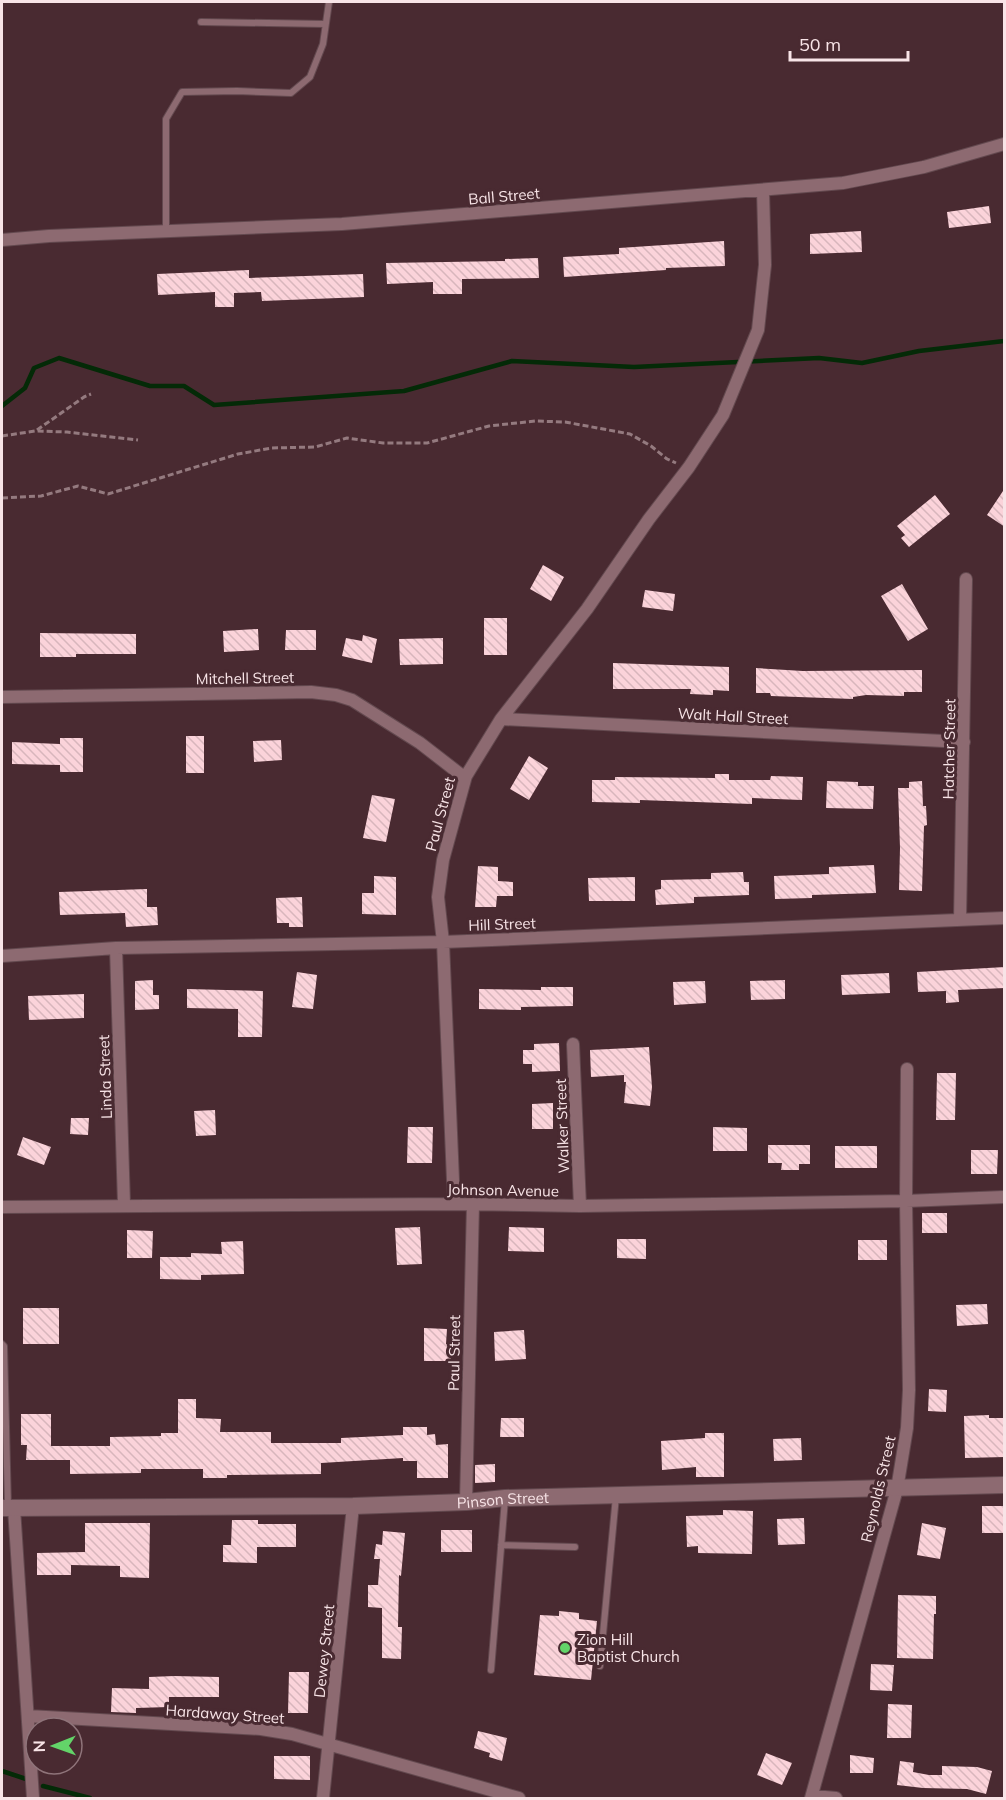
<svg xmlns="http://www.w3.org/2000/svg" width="1006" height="1800" font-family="Mulish,sans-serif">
<defs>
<pattern id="building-back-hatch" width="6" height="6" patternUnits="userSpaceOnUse" patternTransform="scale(1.5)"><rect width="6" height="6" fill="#fbd3da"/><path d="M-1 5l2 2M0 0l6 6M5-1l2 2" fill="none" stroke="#d8b6bc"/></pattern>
</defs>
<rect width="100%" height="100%" fill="#492a31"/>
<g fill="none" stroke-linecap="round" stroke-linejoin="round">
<path stroke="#042a07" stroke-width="4.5" d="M2,406L25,388L34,368L59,358L150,386H184L214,405L404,391L512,361L634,367L819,358L862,363L919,351L1004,341
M2,1771L26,1779
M43,1786L90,1798"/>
</g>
<path fill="url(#building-back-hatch)" d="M989,206L991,223L949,228L947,212Z
M861,231L862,252L810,254V234Z
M724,241L725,266L666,268V270L564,277L563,257L619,254V248Z
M538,258L539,278L462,279V294H433V282L387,284L386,263L505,261V259Z
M249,270V278L363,274L364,297L262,301L261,292L234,293V307H215V292L158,295L157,274Z
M1005,488V527L987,515Z
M935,495L950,514L909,547L901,538L905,535L897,526Z
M543,565L564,577L551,601L530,589Z
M902,584L928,629L908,641L881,596Z
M645,590L675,594L673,611L642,607Z
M484,618H507V655H484Z
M258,629L259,650L224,652L223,631Z
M286,630H316V650H285Z
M40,633L136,634V654H76V657H40Z
M363,635L377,639L372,663L342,656L346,638L362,641Z
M443,638V664L400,665L399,639Z
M613,663L729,667V691L713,690V695L690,694L691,689H613Z
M756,668L803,671L922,670V692H904V696L866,695L853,697V699L771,696L770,693H756Z
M186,736H204V773H186Z
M60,738H83V772H60V765L12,764V742L60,744Z
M281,740L282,760L254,762L253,741Z
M529,756L548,768L529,800L510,789Z
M715,774H729V780H770L771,776L803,777L802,800L752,798V804L640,800V803L592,802V780H615V777L715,778Z
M827,781L858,782V786H874L873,809L826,808Z
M922,781L923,806H926L927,825L924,826L922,891L899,890L900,848L898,788H909V782Z
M372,795L395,799L386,842L363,838Z
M874,865L876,893L812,895V898L775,899L774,876L829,874V867Z
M478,866L498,867V881L513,882V896H497L496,907H475Z
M743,872L744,882H749V895L694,897V903L656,905L655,890L661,889V880L711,879V873Z
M374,876L396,877V915L362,914V893H374Z
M635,877V901H589L588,878Z
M147,889V907H157L158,925L126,927L125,913L60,915L59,892Z
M302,897L303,927H289V923H277L276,898Z
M1005,967V988L958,990L959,1002L946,1003V991L918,992L917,972Z
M297,972L317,975L313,1009L292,1007Z
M889,973L890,993L842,995L841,975Z
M153,980V995H159V1009L135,1010V981Z
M785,980V999L751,1000L750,981Z
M705,981L706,1003L674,1005L673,982Z
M541,987H573V1006L521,1007V1010L479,1009V989L541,990Z
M187,989L263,991L262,1037H238V1009L187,1008Z
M84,994V1018L29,1020L28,996Z
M559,1043L560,1071L532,1072V1064H523V1050H534V1044Z
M649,1047L652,1087L650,1106L624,1103L626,1082H624V1075L591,1077L590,1050Z
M937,1073H956L955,1120H936Z
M553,1103V1129H532V1104Z
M215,1110L216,1135L196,1136L194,1111Z
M71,1118H89L88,1135L70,1134Z
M408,1127H433L432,1163H407Z
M713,1127L747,1128V1151H713Z
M23,1137L51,1147L44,1165L17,1155Z
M768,1145H810V1164H799V1170H781L782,1163H768Z
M835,1146H877V1168H835Z
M971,1150H998L997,1174H971Z
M922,1213H947V1233H922Z
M420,1227L422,1264L397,1265L395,1228Z
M509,1227L544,1228V1252L508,1251Z
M127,1230L153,1231L152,1258H127Z
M617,1239H646V1259L617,1258Z
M858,1240H887V1260H858Z
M243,1241L244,1274L201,1275V1280L160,1279V1257H191V1253L222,1254L221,1242Z
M987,1304L988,1324L957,1326L956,1305Z
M23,1308H59V1344H23Z
M424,1328L447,1329L446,1344H451V1361H424Z
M524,1330L526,1359L495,1361L494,1332Z
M929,1389L947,1390L946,1412L928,1411Z
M178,1399H196V1418L221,1419L220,1432H271V1443H341V1438L403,1435V1427H427V1435L435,1434L436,1445L448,1444V1478H417V1461H403V1458L321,1463V1474L227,1475V1478H203V1469H141V1473L70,1474V1460H26L27,1445H21V1414H51V1446H110V1437L161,1436V1433H178Z
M989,1415V1418H1005V1457L965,1458L964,1416Z
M501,1418H524V1437H500Z
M705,1433H724V1477H696V1467L662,1470L661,1441L705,1438Z
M801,1438L802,1460L774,1461L773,1439Z
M495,1464V1482L475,1483V1465Z
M982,1506H1005V1533H982Z
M723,1510L753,1511L752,1554L698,1553V1546L687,1547L686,1516L723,1515Z
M804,1518L805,1544L778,1545L777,1519Z
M232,1520H258V1524H296V1547H257V1563L223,1562V1545H231Z
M85,1523H150L149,1578L120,1577V1566L71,1565V1575H37V1553L85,1552Z
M922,1523L946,1528L940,1559L917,1555Z
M441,1530H472V1552H441Z
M383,1531L405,1533L401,1576L399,1575L398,1627H402L401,1659L382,1658V1608L368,1607V1585H378L380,1559H374L376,1544L382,1545Z
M898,1595L936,1596V1614H934L933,1659L897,1658Z
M559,1611L579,1613V1619L597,1621L591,1680L534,1675L540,1615L559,1616Z
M871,1664L894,1665L892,1691L870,1690Z
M289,1672H309L308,1713H288Z
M174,1676L219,1677V1697H169V1707L136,1708V1713L111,1712L112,1688L149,1689V1677Z
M888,1704L912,1705L911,1738H887Z
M478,1731L507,1738L502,1761L489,1757L490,1753L474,1748Z
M766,1753L792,1763L782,1785L757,1775Z
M850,1755L874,1758L873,1773H850Z
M274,1756H310V1780L274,1779Z
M900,1761L914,1763L913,1772L929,1775H942V1766L977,1767L992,1771L986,1794L967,1789L923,1788L897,1785Z"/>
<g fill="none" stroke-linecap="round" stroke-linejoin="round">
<defs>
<path id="lane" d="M201,22L325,24
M166,231V119L182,92L237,91L291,93L310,77L323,44L329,2
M2,1344L4,1346L8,1507
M501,1545L575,1547
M600,1666L616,1496
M491,1670L505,1499"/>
<path id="street" d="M2,240L49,236L342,224L843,183L924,167L1004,144
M2,697L311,692L336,695L352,700L420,743L460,774L466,776
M501,719L964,742
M960,920L966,579
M116,948L124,1204
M2,956L116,948L443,942L1004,918
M573,1044L580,1206
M454,1204L443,942L438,897L443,860L466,776L501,719L587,609L649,519L689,467L723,415L758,330L765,265L763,190
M2,1207L459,1204L580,1206L906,1201L1004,1197
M466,1502L473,1204
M14,1508L33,1798
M28,1716L261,1729L292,1734L519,1798
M813,1796L836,1798
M323,1798L353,1506
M811,1798L897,1489L907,1428L909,1390L906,1201L907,1069"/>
<g id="secondary">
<path id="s1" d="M2,1508L353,1506L466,1502L505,1498L1004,1485"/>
</g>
</defs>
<use href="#lane" stroke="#63494f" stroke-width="8"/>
<use href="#street" stroke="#63494f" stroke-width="14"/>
<use href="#secondary" stroke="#63494f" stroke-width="18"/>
<path stroke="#947a7f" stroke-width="3" stroke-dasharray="6 3" stroke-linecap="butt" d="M37,430L84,397L91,394
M2,436L35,431L67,432L138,440
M2,498L41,496L78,486L108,494L238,454L272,448L315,447L347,438L383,443H427L489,426L535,421L565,422L630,434L651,446L667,459L676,463"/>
<use href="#lane" stroke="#8d6a71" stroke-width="6"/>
<use href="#street" stroke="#8d6a71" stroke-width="12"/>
<use href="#secondary" stroke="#8d6a71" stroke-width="16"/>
</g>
<circle fill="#63d469" stroke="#492a31" stroke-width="2" cx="565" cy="1648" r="6"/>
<g text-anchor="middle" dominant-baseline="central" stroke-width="6" stroke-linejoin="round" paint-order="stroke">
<g font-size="15" fill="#f8e4e7" stroke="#492a31">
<text transform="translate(504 196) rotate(-5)">Ball Street</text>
<text transform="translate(245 678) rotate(-1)">Mitchell Street</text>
<text transform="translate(733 716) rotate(3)">Walt Hall Street</text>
<text transform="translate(949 749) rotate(-89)">Hatcher Street</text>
<text transform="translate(440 814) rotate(-75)">Paul Street</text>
<text transform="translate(502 924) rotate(-2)">Hill Street</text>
<text transform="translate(105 1077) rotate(-92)">Linda Street</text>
<text transform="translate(562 1126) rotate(-92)">Walker Street</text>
<text transform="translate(503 1190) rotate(1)">Johnson Avenue</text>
<text transform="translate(454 1353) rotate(-89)">Paul Street</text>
<text transform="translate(878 1489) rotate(-77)">Reynolds Street</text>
<text stroke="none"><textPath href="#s1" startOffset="501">Pinson Street</textPath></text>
<text transform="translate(324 1651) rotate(-84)">Dewey Street</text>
<text transform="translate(225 1714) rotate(4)">Hardaway Street</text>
</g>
<g font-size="15" fill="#f8e4e7" stroke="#492a31" text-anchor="start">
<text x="577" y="1639">Zion Hill<tspan x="577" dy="17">Baptist Church</tspan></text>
</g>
</g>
<rect width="1006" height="1800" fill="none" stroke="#f8e4e7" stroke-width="6"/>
<g transform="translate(54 1746) rotate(269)"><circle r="28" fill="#492a31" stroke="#8f747a" stroke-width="1.5"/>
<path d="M0-4.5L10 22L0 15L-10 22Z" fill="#63d469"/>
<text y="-9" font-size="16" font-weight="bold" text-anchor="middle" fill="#f8e4e7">N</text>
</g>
<path d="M790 51v9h118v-9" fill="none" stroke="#f8e4e7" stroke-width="3"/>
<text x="799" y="51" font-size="18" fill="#f8e4e7" stroke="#492a31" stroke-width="4.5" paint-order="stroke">50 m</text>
</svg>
